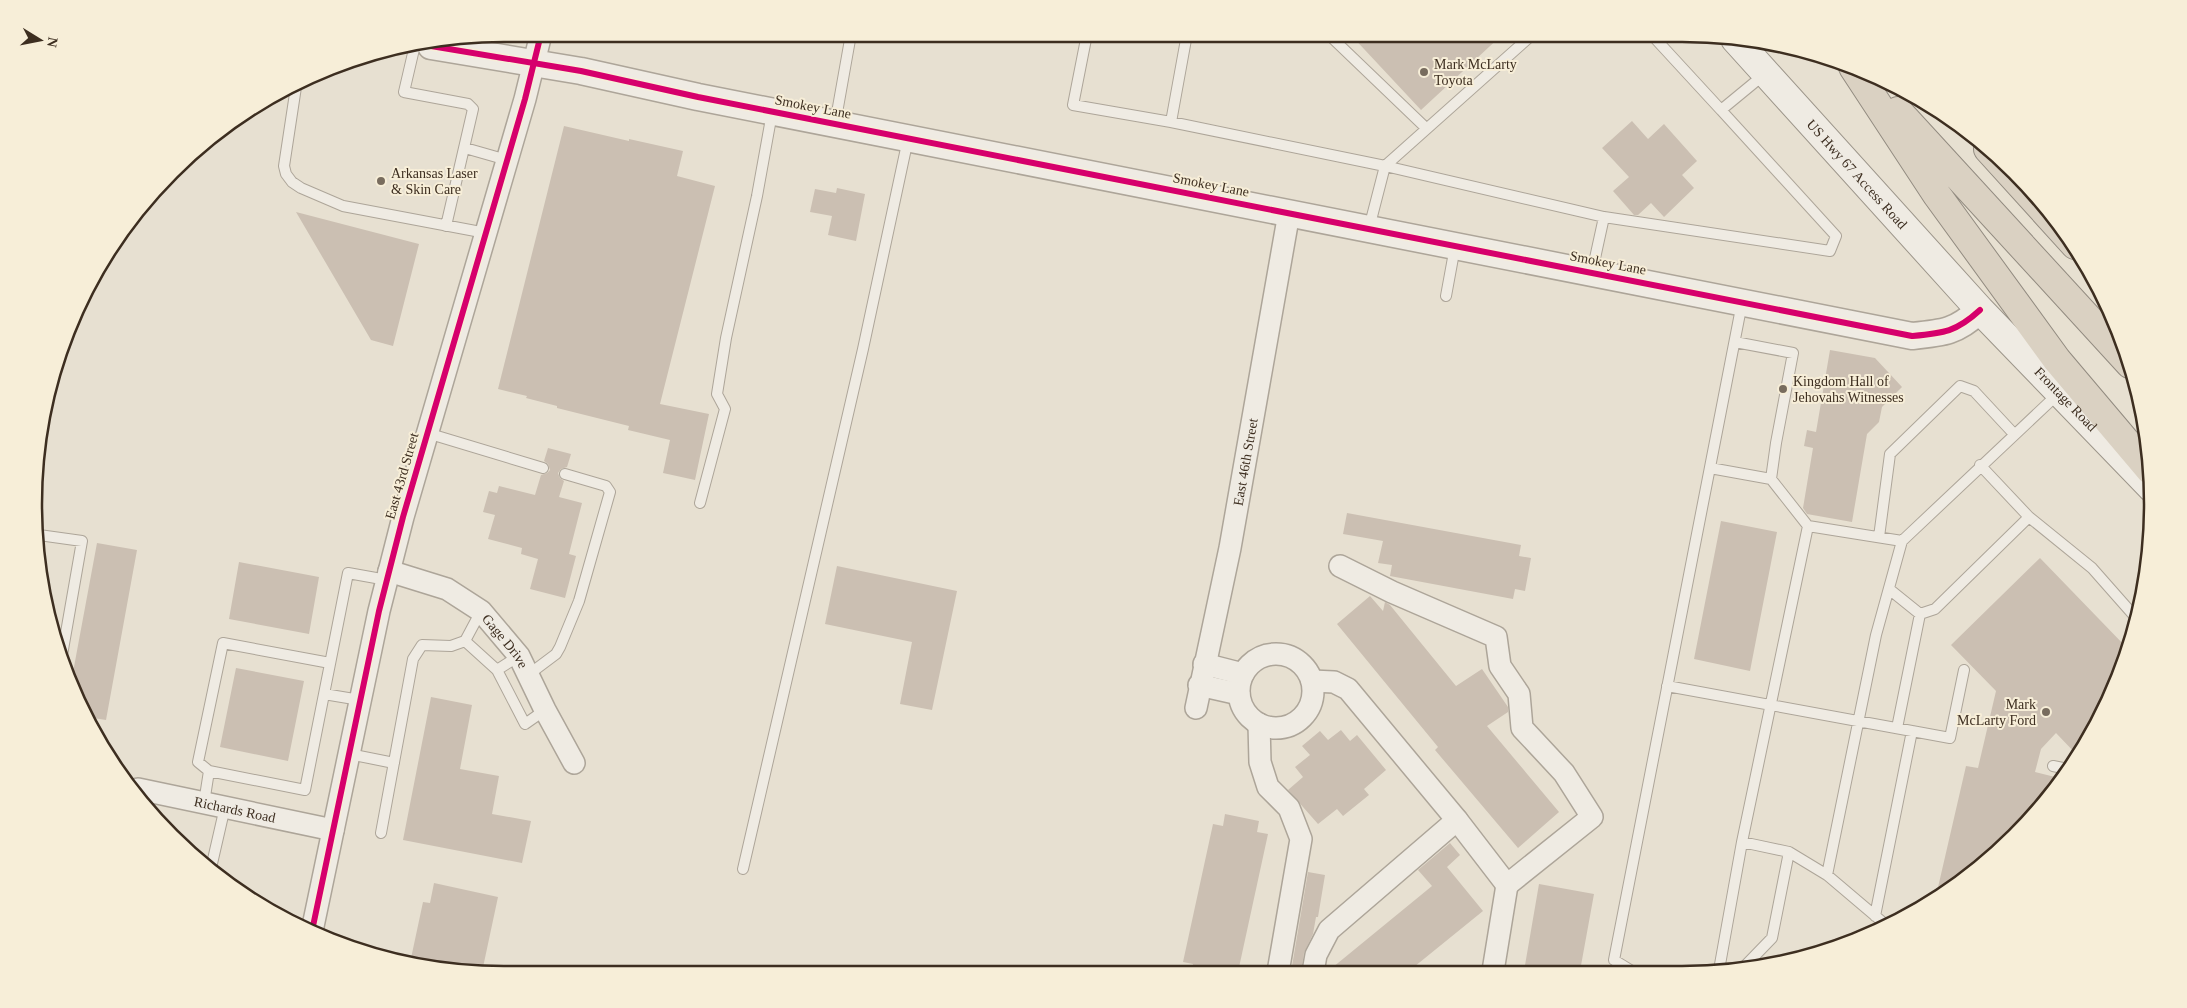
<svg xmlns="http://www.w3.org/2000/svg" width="2187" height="1008" font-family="'Times New Roman',serif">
<rect width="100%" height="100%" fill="#e7e0d1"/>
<path fill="#cbbfb2" d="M1350,34H1503L1421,110Z
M1632,121L1648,139L1664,124L1697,161L1682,175L1694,188L1664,217L1651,203L1638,215H1634L1613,191L1629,177L1602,148Z
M564,126L629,141V139L683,151L677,176L715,186L660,404L709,414L695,480L663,473L670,440L628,430L629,426L557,408V406L526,398L527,396L498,389Z
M837,188L865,194L856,241L828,235L832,216L810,212L815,189L836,193Z
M296,212L419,244L393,346L371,340Z
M1830,350L1875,358L1902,387L1882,407L1879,422L1867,434L1852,522L1807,514L1803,508L1813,448L1804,446L1807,430L1816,432Z
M548,448L571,454L567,467L561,469L558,473L560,478L564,481L559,497L582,503L569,554L576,556L565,598L530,589L538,559L521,554L522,548L488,539L495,515L483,512L489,491L497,493L499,486L535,495L541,475L547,473L550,470L548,464L544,461Z
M1347,513L1521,545L1519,556L1531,558L1525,591L1515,589L1513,599L1390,576L1392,565L1378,563L1383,541L1343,534Z
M1721,521L1777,532L1750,671L1694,659Z
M97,543L137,550L106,720L87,717L71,683Z
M2040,558L2128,649L2118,684L2077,755L2056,733L2041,749L2035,772L2063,779L2056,790L1970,877L1936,896L1966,766L1978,768L1996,691L1951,645Z
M239,562L319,577L309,634L229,619Z
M837,566L957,591L932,710L900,704L912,642L825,624Z
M1370,596L1383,611L1385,602L1390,605L1456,686L1482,669L1508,707V712L1487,726L1559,812L1518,848L1435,750L1438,747L1337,624Z
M236,668L304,681L288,761L220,747Z
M431,697L472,705L460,769L499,776L492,814L531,821L522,863L403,840Z
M1341,730L1350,741L1357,735L1386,770L1364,789L1369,795L1343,816L1337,809L1318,824L1288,790L1303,777L1295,767L1310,755L1302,746L1320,731L1328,740Z
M1225,814L1259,821L1257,832L1268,834L1238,972H1192L1193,964L1183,962L1213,824L1223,826Z
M1450,843L1460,855L1447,867L1483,911L1409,971L1327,972L1432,886L1418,870Z
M1308,872L1325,875L1318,917H1316L1313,934L1304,953L1301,972H1291Z
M434,883L498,897L482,972L417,966L410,963L423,902L430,903Z
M1539,884L1594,894L1580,971H1524Z"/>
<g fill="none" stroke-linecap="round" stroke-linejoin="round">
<defs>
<path id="service" d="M1087,34L1073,105L1171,122L1385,166L1604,217L1830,251L1836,236L1721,110L1766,73
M1328,34L1426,128
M1651,34L1721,110
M414,49L404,92L468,104L473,109L446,226
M300,83L296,87L284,166L286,174L292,182L301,188L343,206L486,233
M1171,122L1187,34
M835,124L851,34
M465,148L507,160
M1369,228L1385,166L1533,34
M1592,272L1604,217
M1446,296L1455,247
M1735,342L1793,353L1776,443L1771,479
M427,433L543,468
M1980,465L2029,517L2092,568L2137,619
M1710,468L1771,479L1808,526
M700,503L725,409L717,394L726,338L757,196L772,113
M39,535L82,541L61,661
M1879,537L1890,454L1960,386L1974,391L2014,434
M1889,589L1920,614
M1920,614L1935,609L2029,517
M465,641L497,670L525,724L545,710
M497,670L519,656
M528,675L556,654L560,647L579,601L610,492L606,486L565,474
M1667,686L1950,738L1964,670
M324,694L360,700
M1897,728L1920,614
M349,754L394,763
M2053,766L2068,769
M209,771L198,762L223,643L330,663
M204,803L209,771L305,790L348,573L387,580
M381,833L413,659L422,645L451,646L465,641L481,611
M1742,842L1789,852L1827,875L1886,925
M211,868L225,807
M743,869L863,349L908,139
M1827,875L1876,635L1902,541L2059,393
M1875,916L1912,731
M1719,970L1742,842L1808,526L1902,541
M1741,970L1772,938L1789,852
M1632,971L1614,960L1742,303"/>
<g id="minor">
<path id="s1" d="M389,571L447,589L481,611L519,656L545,710L574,763"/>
<circle cx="1276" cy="691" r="37"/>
<path d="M1204,664L1243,674"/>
<path d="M1312,681L1334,682L1348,689L1457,820L1507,885L1592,817L1564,773L1522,728L1519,694L1500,666L1496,637L1392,592L1340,566"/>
<path d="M1199,685L1239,694"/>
<path id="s2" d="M1196,708L1230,548L1289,213"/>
<path d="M1259,724L1260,762L1268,787L1289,808L1301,839L1278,972"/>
<path id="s3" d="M138,789L333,830"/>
<path d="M312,931L379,611L403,517L525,99L541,34"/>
<path d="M1493,971L1507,885"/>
<path d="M1313,972L1316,955L1329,930L1457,820"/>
</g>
<path id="tertiary" d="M431,46L581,71L698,97L1912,336C1944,333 1956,332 1980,310"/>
<g id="secondary">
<path id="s4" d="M1735,39L1980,310L2152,488"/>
</g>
<path id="motorway" d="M1853,67L1937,195L2057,360L2150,470
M1898,111L2130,364
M1988,149L2075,245"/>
</defs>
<use href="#service" stroke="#ada599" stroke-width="12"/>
<use href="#minor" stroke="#ada599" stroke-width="24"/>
<use href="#tertiary" stroke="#ada599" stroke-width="29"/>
<use href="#secondary" stroke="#9c958a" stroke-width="30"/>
<use href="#motorway" stroke="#928b80" stroke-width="30"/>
<use href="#service" stroke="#efebe3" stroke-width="10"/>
<use href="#minor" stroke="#efebe3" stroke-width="21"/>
<use href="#tertiary" stroke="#efebe3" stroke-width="26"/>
<use href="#secondary" stroke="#efebe3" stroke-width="28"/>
<use href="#motorway" stroke="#dad1c2" stroke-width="28"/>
<defs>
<path id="cycleway" d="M431,46L581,71L698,97L1912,336C1944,333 1956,332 1980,310
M312,931L379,611L403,517L525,99L541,34"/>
</defs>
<use href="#cycleway" stroke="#f7eed8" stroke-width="9"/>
<use href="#cycleway" stroke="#d6006c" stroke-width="6"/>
</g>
<g fill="#786c5e" stroke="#f7eed8" stroke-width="2">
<circle cx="1424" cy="72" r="5"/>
<circle cx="381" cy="181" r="5"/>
<circle cx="1783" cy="389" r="5"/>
<circle cx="2046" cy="712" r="5"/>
</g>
<g text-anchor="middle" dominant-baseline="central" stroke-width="4" stroke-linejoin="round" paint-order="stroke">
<g font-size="14" fill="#3d2e20" stroke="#f7eed8" text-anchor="start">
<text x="1434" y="64">Mark McLarty<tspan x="1434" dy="16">Toyota</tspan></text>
<text x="391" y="173">Arkansas Laser<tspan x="391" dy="16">&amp; Skin Care</tspan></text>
<text x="1793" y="381">Kingdom Hall of<tspan x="1793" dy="16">Jehovahs Witnesses</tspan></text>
<text x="2036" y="704" text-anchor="end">Mark<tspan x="2036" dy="16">McLarty Ford</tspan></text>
</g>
<g font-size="14" fill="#3d2e20" stroke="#f7eed8">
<text transform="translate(813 107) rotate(11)">Smokey Lane</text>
<text stroke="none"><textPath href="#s4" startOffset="182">US Hwy 67 Access Road</textPath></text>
<text transform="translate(1211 185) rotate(11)">Smokey Lane</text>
<text transform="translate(1608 263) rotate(11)">Smokey Lane</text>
<text stroke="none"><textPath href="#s4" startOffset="489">Frontage Road</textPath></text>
<text stroke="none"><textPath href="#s2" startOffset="251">East 46th Street</textPath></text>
<text transform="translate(402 476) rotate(-74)">East 43rd Street</text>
<text stroke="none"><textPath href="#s1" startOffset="140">Gage Drive</textPath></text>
<text stroke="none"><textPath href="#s3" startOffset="99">Richards Road</textPath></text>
</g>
</g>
<path d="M0 0H2187V1008H0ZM504 42H1682A462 462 0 0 1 2144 504V504A462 462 0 0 1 1682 966H504A462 462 0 0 1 42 504V504A462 462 0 0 1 504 42Z" fill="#f7eed8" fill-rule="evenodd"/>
<path fill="none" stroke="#3d2e20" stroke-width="2.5" d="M504 42H1682A462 462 0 0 1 2144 504V504A462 462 0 0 1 1682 966H504A462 462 0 0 1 42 504V504A462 462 0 0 1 504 42Z"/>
<g transform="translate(40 40) rotate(100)" stroke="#f7eed8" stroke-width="4" paint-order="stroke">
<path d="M0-4L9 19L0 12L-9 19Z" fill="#3d2e20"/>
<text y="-8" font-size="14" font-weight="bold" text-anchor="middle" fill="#3d2e20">N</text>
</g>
</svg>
